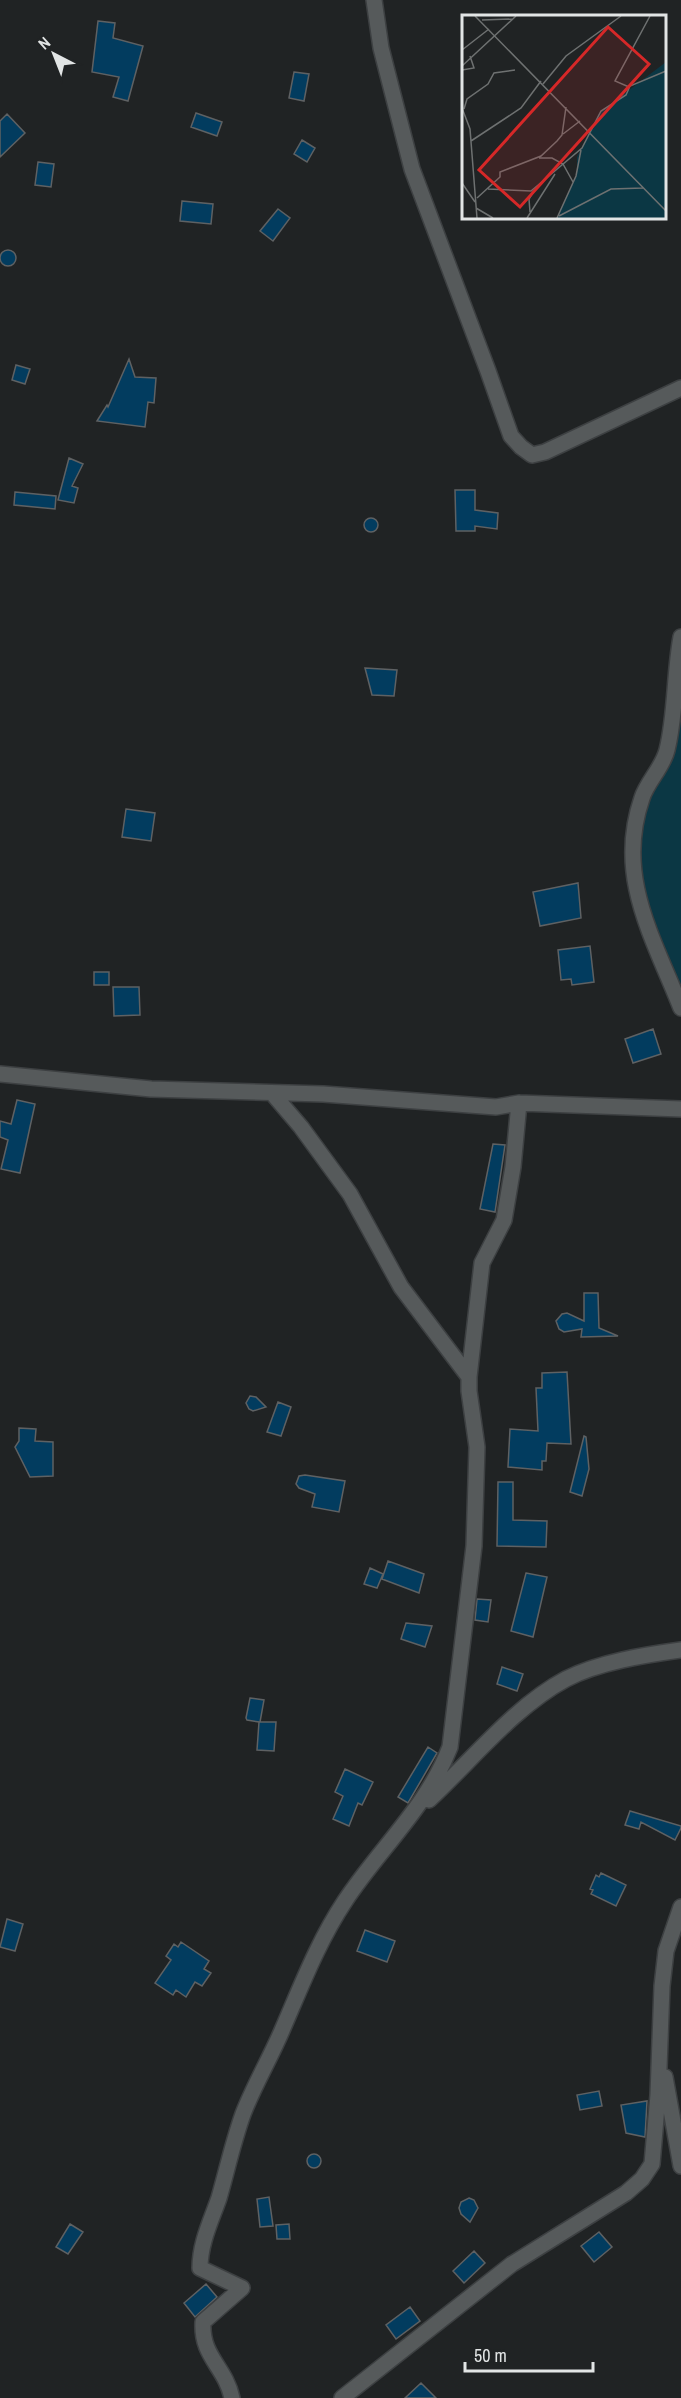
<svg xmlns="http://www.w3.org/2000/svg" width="681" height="2398" font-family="'Archivo Narrow',sans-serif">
<rect width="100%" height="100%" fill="#202324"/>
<path fill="#0b3744" d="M681,637V1008L648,927L635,829L666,754Z"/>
<path fill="#023c5f" stroke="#5e6163" stroke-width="1.5" d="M98,21L115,23L113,38L143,46L128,101L113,97L119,77L92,72Z
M294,72L309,74L304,101L289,98Z
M196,113L222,122L217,136L191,127Z
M7,114L25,133L0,157V121Z
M302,140L315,148L307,162L294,154Z
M38,162L54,164L51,187L35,185Z
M182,201L213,204L211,224L180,221Z
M278,209L290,218L273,241L260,231Z
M0 258a8 8 0 1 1 16 0a8 8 0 1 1-16 0Z
M129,359L135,377L156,378L154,403L148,402L145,427L97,421L107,405L108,407Z
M16,365L30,369L25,384L12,380Z
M69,458L83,464L72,486L78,488L74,503L58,500Z
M455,490H475V510L498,513L497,529L475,526V531H456Z
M15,492L56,496L55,509L14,505Z
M364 525a7 7 0 1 1 14 0a7 7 0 1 1-14 0Z
M365,668L397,670L394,696L372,695Z
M126,809L155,813L151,841L122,837Z
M578,883L581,918L540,926L533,892Z
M590,946L594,982L572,985L571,979L561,980L558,950Z
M94,972H109V985H94Z
M113,987H139L140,1015L114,1016Z
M653,1029L661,1054L633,1063L625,1039Z
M17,1100L35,1104L20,1173L1,1169L8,1140L0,1137V1121L11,1124Z
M493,1144L505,1145L495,1212L480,1209Z
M584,1293H598L599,1328L618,1336L581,1337L582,1329L564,1332L559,1329L556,1321L562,1314L567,1313L584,1321Z
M567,1372L571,1444L547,1443L546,1461H542V1470L508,1467L510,1429L538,1431L536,1388H542V1373Z
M250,1396L256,1397L266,1407L253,1411L249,1409L246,1403Z
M278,1402L291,1407L281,1436L267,1432Z
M19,1428L36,1429L35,1441L53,1442V1476L30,1477L15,1447L19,1441Z
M584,1436L586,1437L589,1469L582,1496L570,1492Z
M305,1475L345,1481L339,1512L312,1507L315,1494L299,1488L296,1484L299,1476Z
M498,1482H513V1520L547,1521L546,1547L497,1546Z
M388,1561L424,1574L419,1593L382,1579Z
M370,1568L383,1574L377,1588L364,1584Z
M526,1573L547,1577L533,1637L511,1631Z
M477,1599L491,1600L488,1622L475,1620Z
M406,1623L432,1626L425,1647L401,1639Z
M502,1667L523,1674L517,1691L497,1684Z
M250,1698L264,1700L260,1722H276L274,1751L257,1750L259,1722L247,1720L246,1718Z
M428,1747L437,1753L408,1803L398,1797Z
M345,1769L373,1782L362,1805L358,1803L349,1826L333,1819L343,1796L335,1792Z
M630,1811L681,1826V1828L675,1840L641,1822L639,1829L625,1825Z
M601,1873L626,1885L616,1906L591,1894L593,1890L590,1889L596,1875L599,1877Z
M7,1919L23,1924L15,1951L0,1947Z
M365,1930L395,1941L387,1962L357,1951Z
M181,1942L209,1961L204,1969L211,1973L202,1986L195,1982L186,1997L176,1990L173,1995L155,1983L171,1960L166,1956L174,1944L178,1947Z
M599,2091L602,2106L580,2110L577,2095Z
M647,2101L645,2137L626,2133L621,2105Z
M307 2161a7 7 0 1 1 14 0a7 7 0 1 1-14 0Z
M269,2197L273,2226L260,2227L257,2199Z
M469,2198L474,2200L478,2208L470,2222L461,2214L459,2208L461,2202Z
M70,2224L83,2232L68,2254L56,2247Z
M289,2224L290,2239H277L276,2225Z
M599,2232L612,2247L594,2262L581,2246Z
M474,2251L485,2263L464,2283L453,2271Z
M206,2284L217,2297L195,2317L184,2303Z
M410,2307L420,2321L396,2339L386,2325Z
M421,2383L436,2398H405Z"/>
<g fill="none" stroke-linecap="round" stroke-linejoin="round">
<defs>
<path id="street" d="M374,0L381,48L412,169L488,371L511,436L521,447L532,455L545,452L681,388
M681,637C674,675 676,714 667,750C663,767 647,782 642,798C615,876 653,937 681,1008
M0,1074L151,1089L323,1094L496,1107L519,1103L681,1109
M469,1377L482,1263L504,1220L513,1167L519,1103
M429,1800C471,1761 515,1706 566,1679C599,1662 645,1655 681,1650
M665,2077L681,2166
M232,2398C225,2366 201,2357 203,2322L242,2288L200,2268C200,2243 211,2221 219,2198C227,2170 233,2142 243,2114C254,2085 271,2057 283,2028C302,1984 319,1940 345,1901C380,1848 427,1807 450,1747L474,1546L477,1447L469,1391V1377L401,1287L350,1194L301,1127L272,1093
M342,2398L512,2264L626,2193L642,2179L652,2164L658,2095L662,1986L666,1951L681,1907"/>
</defs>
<use href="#street" stroke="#3d4042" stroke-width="18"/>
<use href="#street" stroke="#565a5b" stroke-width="15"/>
</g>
<g transform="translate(462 15)">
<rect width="204" height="204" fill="#202324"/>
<path d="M204,47V203H95L115,158V142L137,98Z" fill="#0b3744"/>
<path fill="none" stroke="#6e7171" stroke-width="1.5" d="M13,1L204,196M20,5L51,4M0,35L27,14M0,51L54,1M0,55L12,53L8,41M81,69L104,41L159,1M167,72L153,66L188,1M0,93L8,114L15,203M2,94L5,84L26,69L32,58L53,55M101,119L118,106M9,126L59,93L79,66M77,143H90L101,149L111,167M0,168L13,187M26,174L69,176L120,133L139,96L164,80L168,71L204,56M15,183L38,162V157L79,141L95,126L100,120L104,92M14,193L31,203M68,197L67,184L72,176M97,201L149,174L181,173M65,203L93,159M95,203L114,161L119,135"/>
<path fill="#d62828" fill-opacity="0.15" stroke="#d62828" stroke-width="3" d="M146,12L187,49L58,192L17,155Z"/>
<rect width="204" height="204" fill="none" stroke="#e2e5e5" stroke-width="3"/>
</g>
<g transform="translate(54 54) rotate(318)" stroke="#202324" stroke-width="4.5" paint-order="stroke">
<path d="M0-4.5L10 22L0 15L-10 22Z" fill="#e2e5e5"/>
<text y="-9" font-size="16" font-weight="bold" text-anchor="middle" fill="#e2e5e5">N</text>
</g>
<path d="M465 2362v9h128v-9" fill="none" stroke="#e2e5e5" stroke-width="3"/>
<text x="474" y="2362" font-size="18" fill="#e2e5e5" stroke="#202324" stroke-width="4.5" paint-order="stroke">50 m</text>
</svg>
